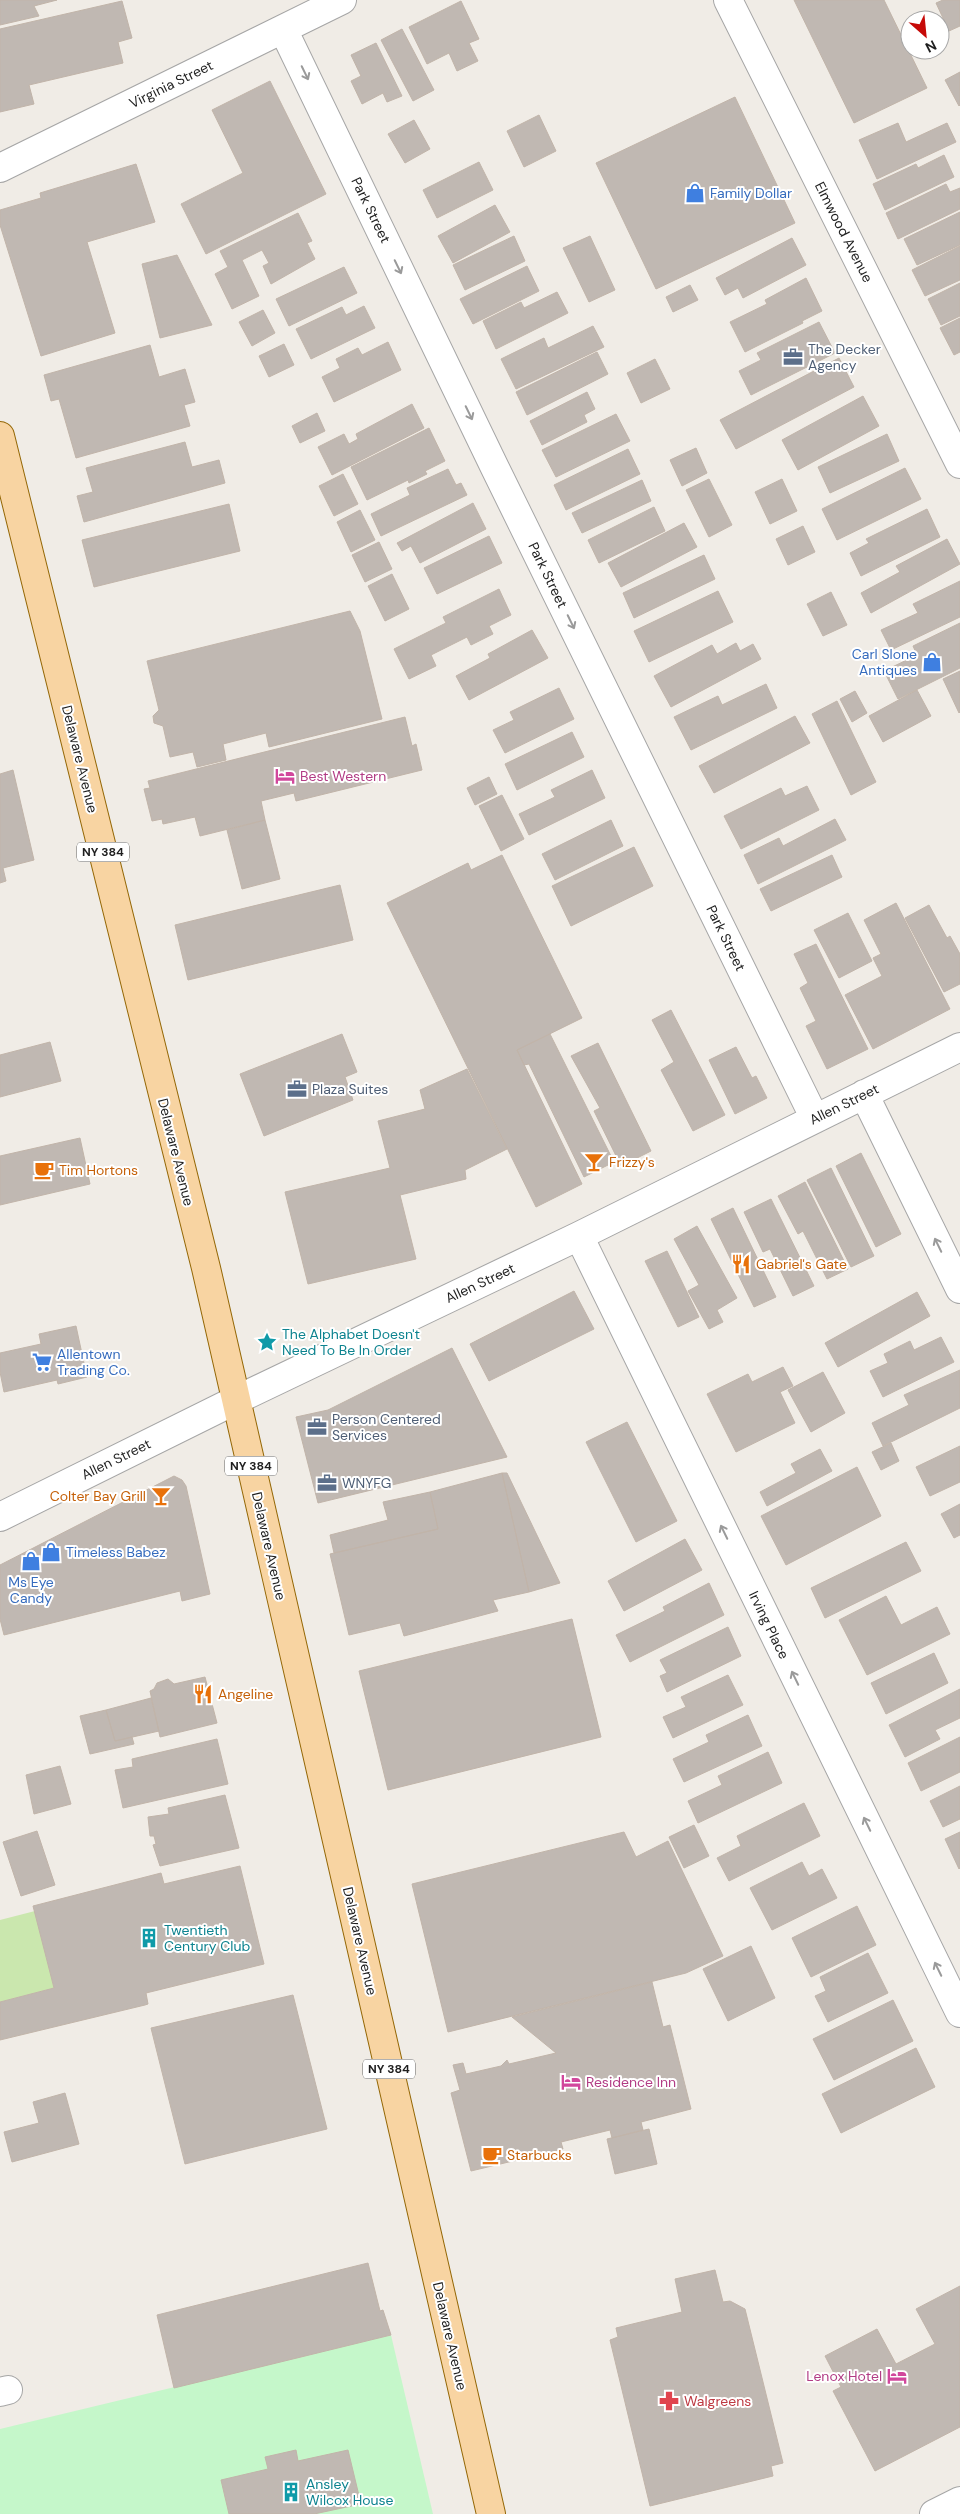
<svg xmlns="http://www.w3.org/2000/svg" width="960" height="2514" font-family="'DM Sans',sans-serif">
<rect width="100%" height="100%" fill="#f0ece6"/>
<path fill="#cae7ae" d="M35,1911L54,1988L0,2002V1920Z"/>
<path fill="#c5f7ca" d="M391,2335L433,2514H0V2429Z"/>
<path fill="#c0b8b2" stroke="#c1b4a9" d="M0,0H57L34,6L39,16L0,25Z
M794,0H884L927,88L854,123Z
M943,0H960V26L949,31L936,3Z
M122,1L132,38L118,42L123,63L29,85L34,104L0,112V29Z
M461,1L479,39L469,43L478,61L457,71L449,53L427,64L409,27Z
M402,29L434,90L413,101L381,40Z
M376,43L402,96L387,102L383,93L362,104L351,81L361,76L351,55Z
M960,72V105L959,106L945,80Z
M270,81L326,194L206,254L181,204L243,173L212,110Z
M735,97L795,223L656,289L596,163Z
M539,115L556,151L524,167L507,131Z
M414,120L430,149L405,163L388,134Z
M898,123L906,142L947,123L956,142L877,179L859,140Z
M944,155L954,177L885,210L873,184L916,164L918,168Z
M479,162L493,190L437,218L423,190Z
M136,164L155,222L87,242L115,333L41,356L0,225V210L41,198L40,193Z
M946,184L950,192L960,188V209L898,239L886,213Z
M495,205L510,232L453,263L438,236Z
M960,212V245L917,265L904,239Z
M298,213L312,241L307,243L315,259L271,284L263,266L269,263L262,250L242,260L259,296L232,309L215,274L228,267L220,251Z
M514,236L525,261L465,290L453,265Z
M590,236L615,290L589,302L563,248Z
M792,238L806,265L743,298L738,288L725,295L716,278Z
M960,246V280L925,296L912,270Z
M177,255L212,325L160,338L142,264Z
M527,266L539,291L473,324L460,299Z
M344,267L357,293L289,326L276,299Z
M806,278L822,311L802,321L803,323L745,352L730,322L767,304L765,300Z
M960,283V316L941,325L928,299Z
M690,285L698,300L673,312L666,297Z
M557,292L568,313L496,349L483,321L521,302L524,308Z
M364,306L375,328L311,359L296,329L342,307L346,315Z
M263,310L275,333L252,346L239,322Z
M960,318V352L954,355L940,328Z
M819,322L835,353L751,395L739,371L761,360L757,353Z
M593,326L604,347L516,389L501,359L544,338L548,348Z
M388,342L401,370L334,402L322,377L340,368L336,359L358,348L362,355Z
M284,344L294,365L269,377L259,356Z
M150,345L159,377L185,369L195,402L184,405L190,426L76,458L59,399L51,401L44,375Z
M597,352L608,374L527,415L516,392Z
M839,358L854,387L736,449L720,420Z
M655,359L670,389L641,403L627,373Z
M587,392L595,409L584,415L587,422L542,445L530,421Z
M863,396L879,426L798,470L782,440Z
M412,404L424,428L332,475L318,447L344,434L349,444L358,439L356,434Z
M317,413L325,431L300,443L292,426Z
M616,414L630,441L556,477L542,450Z
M429,428L445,461L425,471L427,474L409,483L408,480L367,500L351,467Z
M887,434L899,461L830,493L818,467Z
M185,442L192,467L219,460L225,483L84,522L77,496L93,492L86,468Z
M696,448L707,473L682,486L670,460Z
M628,449L640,474L566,510L554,485Z
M905,468L921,499L837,540L822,509Z
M448,469L456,485L461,483L467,495L381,536L371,514L410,495L407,488Z
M343,474L358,504L334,516L319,486Z
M709,479L732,525L709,537L686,490Z
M782,479L797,511L770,524L755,492Z
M642,480L651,501L582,533L572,513Z
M473,503L486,529L420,563L411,546L402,551L397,543Z
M229,504L240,551L94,587L82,540Z
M654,507L665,531L599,563L588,540Z
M927,509L940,537L861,576L850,553L869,543L866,539Z
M360,510L375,540L351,552L337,522Z
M684,523L697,547L621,587L608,563Z
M803,526L815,552L788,565L776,539Z
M489,536L502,563L437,594L424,568Z
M947,539L960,564L871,613L861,593L900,572L896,566Z
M379,542L392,569L365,582L352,555Z
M704,555L715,579L634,618L623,593Z
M392,574L409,609L385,621L368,586Z
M960,581V617L891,650L881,630L918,613L913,604Z
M499,589L511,615L489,626L493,634L471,645L467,637L431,655L436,666L409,679L394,649L446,623L443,617Z
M718,591L733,622L649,662L634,631Z
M831,592L847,625L823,636L807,604Z
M350,611L360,631L382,719L269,747L266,733L223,744L226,760L197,767L193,752L170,757L163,726L154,723L153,716L159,710L147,661Z
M960,623V668L898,699L884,671L917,655L913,646Z
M532,630L548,658L469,700L456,676L490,658L488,654Z
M736,643L740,651L753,644L761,659L671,707L654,676L712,645L717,654Z
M960,671V712L959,713L943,679Z
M766,684L777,708L691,750L674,717L718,696L722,705Z
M559,688L574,719L505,753L493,730L514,720L510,712Z
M917,690L931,716L883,742L869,716Z
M855,691L867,713L852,722L840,699Z
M837,701L876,782L851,795L812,714Z
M795,716L810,743L714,793L699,766Z
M405,717L412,746L416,744L422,770L296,801L294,793L261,801L265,820L200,836L195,817L163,824L162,819L152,821L144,789L150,788L148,781Z
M572,732L584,757L517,790L505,764Z
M13,770L34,860L3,868L6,881L0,883V774Z
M592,770L605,798L529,835L519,814L555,797L551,790Z
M489,777L497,794L475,805L467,788Z
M807,786L819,810L741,849L724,816L781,788L785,796Z
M502,795L524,839L501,851L479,806Z
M835,819L846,840L758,884L744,855L779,838L783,846Z
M265,820L280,879L242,889L227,830Z
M611,820L623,846L555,880L542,854Z
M634,847L653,886L571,926L552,886Z
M502,855L582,1018L517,1050L582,1184L536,1207L387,903L468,863L471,870Z
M832,855L842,877L771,911L760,889Z
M340,885L353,940L188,980L175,925Z
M896,903L950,1009L873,1049L845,995L882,976L873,958L881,954L864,920Z
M929,905L947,938L950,936L960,954V984L944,992L905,918Z
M848,913L872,961L839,978L814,930Z
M816,944L868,1049L827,1069L806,1026L816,1021L800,988L808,983L794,954Z
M671,1010L725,1115L693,1131L661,1070L674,1062L652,1020Z
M342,1034L357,1072L345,1077L353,1100L264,1136L240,1074Z
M550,1034L614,1162L584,1177L529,1064L524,1065L517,1050Z
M50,1042L61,1081L0,1097V1055Z
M598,1043L651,1151L621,1166L594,1111L600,1108L571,1056Z
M736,1047L752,1078L756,1076L767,1098L735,1114L709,1060Z
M467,1069L507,1149L465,1170L466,1179L400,1195L416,1259L308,1284L285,1192L390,1168L378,1121L425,1109L420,1090Z
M80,1138L90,1184L0,1205V1156Z
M861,1153L901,1234L876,1247L836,1166Z
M831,1168L874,1256L851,1267L807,1180Z
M805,1182L848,1269L827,1279L803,1231L798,1234L778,1196Z
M771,1199L814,1286L793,1296L770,1249L763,1252L744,1212Z
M733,1208L776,1297L754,1307L711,1219Z
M697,1226L737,1298L717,1310L723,1322L709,1329L688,1291L699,1285L674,1239Z
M667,1251L699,1317L678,1327L645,1261Z
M574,1291L594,1329L489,1381L470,1344Z
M917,1292L930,1316L838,1367L825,1343Z
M76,1326L87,1377L58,1384L57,1380L4,1392L0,1372V1353L41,1344L39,1334Z
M941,1337L954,1362L883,1397L870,1371L888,1363L884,1354L910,1341L914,1350Z
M452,1348L507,1457L318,1503L296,1417L328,1410Z
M783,1367L793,1386L780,1392L795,1423L736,1452L707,1394L748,1374L752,1382Z
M960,1370V1408L883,1446L872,1423L909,1405L904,1395Z
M823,1372L845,1413L811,1432L788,1390Z
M627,1422L677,1521L636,1542L586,1442Z
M891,1443L899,1461L881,1470L872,1452Z
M960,1446V1482L930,1496L916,1467Z
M820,1449L832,1471L767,1506L760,1492L796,1473L791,1464Z
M857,1467L881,1516L786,1565L761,1516Z
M502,1473L529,1592L493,1600L498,1611L404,1636L400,1623L349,1635L330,1554L438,1529L430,1492Z
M502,1473H507L560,1583L529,1592Z
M174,1476L182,1480L186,1486L210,1594L182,1601L180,1591L4,1635L0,1619V1565Z
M430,1492L438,1529L334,1553L330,1535L388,1520L383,1502Z
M960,1504V1535L954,1538L941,1514Z
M685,1539L702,1570L624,1611L608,1581Z
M906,1542L921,1571L825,1618L811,1588Z
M709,1583L724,1615L630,1662L616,1635L665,1611L663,1607Z
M886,1596L901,1625L937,1607L950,1634L867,1675L839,1620Z
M572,1619L601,1737L388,1790L359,1671Z
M728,1627L741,1656L667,1692L660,1676L667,1673L660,1660Z
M934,1653L948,1683L886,1714L871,1683Z
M728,1675L743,1705L673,1738L663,1717L686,1707L681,1697Z
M205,1677L217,1723L160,1737L150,1691L154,1689L157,1683L168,1679L174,1684Z
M960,1689V1718L935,1730L940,1739L905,1757L889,1725Z
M151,1698L159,1731L115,1741L106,1710Z
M106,1710L115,1741L132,1737L134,1744L90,1754L80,1716Z
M748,1715L762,1746L684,1782L673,1759L709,1742L706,1735Z
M960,1737V1772L921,1791L908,1763Z
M217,1739L228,1784L123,1808L115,1770L133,1767L132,1759Z
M768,1752L782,1783L698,1823L688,1801L722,1785L718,1776Z
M60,1766L71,1804L34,1814L26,1775Z
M960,1786V1819L943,1827L930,1801Z
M225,1795L239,1848L160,1866L153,1845L156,1844L154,1836H150L148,1817L169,1814L168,1808Z
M804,1803L820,1836L729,1881L717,1858L741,1846L737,1836Z
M694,1825L709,1856L684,1868L669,1837Z
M37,1831L55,1885L21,1896L3,1842Z
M624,1832L636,1857L668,1841L723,1956L686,1973L448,2032L412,1884Z
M960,1832V1868L959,1869L945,1839Z
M802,1862L809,1876L822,1869L837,1898L772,1930L750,1888Z
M240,1866L264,1964L146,1993L148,2004L145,2005L0,2040V2002L54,1988L33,1906L161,1873L164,1884Z
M857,1906L876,1945L811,1977L792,1938Z
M751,1946L775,1998L728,2021L703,1969Z
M868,1953L888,1993L828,2022L815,1996L826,1991L820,1977Z
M652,1982L663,2027L670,2025L691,2109L641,2122L643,2130L612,2138L610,2130L561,2142L563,2149L471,2171L451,2093L460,2090L453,2065L463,2063L466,2074L501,2066L507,2060L509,2064L556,2053L512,2017Z
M293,1995L327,2129L185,2164L151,2028Z
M893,2000L913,2041L834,2080L813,2039Z
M916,2048L935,2087L841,2133L822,2094Z
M65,2093L79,2144L12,2162L4,2132L39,2123L33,2102Z
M649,2129L657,2164L615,2174L607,2139Z
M368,2263L380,2311L383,2310L391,2335L174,2388L157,2315Z
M715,2270L723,2302L730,2301L745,2309L783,2463L771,2466L773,2476L650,2506L610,2340L618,2337L616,2328L682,2312L675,2279Z
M960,2286V2427L875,2471L833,2391L841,2387L825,2356L877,2329L896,2364L935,2344L916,2309Z
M296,2450L298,2461L348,2450L361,2504L314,2514H229L221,2480L268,2469L265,2457Z"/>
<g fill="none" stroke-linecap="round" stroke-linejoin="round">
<defs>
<path id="minor" d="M728,0L960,464
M283,29L495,468L815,1119
M0,168L342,0
M864,1094L960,1289
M579,1236L960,2013
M0,1517L236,1400L579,1236L960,1047
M0,2392L8,2390
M934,2514L960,2501"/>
<path id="major" d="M0,436L206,1268L491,2514"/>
</defs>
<use href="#minor" stroke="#a6a6a6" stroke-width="30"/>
<use href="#major" stroke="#946706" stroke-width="30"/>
<use href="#minor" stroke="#fff" stroke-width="28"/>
<use href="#major" stroke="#f8d4a2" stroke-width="28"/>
</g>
<defs><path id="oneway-shaft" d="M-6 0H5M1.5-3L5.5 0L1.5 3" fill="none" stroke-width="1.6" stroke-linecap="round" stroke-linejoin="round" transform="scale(1.25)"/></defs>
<g stroke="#9a9a9a">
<use href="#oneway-shaft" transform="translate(305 73) rotate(64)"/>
<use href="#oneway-shaft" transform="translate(398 267) rotate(64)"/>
<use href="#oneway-shaft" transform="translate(469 413) rotate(64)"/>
<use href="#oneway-shaft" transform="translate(571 622) rotate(64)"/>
<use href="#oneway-shaft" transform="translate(938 1245) rotate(-116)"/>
<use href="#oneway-shaft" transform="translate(724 1532) rotate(-116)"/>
<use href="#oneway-shaft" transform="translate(795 1678) rotate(-116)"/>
<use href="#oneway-shaft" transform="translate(867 1824) rotate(-116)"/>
<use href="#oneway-shaft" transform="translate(938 1969) rotate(-116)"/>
</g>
<defs>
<symbol id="shop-bare" viewBox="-9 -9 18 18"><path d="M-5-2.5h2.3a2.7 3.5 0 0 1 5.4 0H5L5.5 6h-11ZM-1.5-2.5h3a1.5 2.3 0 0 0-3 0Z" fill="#3f7fe0" stroke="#fff" stroke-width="2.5" paint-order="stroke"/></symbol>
<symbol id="office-bare" viewBox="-9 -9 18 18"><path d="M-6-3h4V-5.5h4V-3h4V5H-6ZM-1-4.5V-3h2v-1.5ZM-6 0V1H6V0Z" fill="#5c6f8a" stroke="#fff" stroke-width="2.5" paint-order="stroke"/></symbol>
<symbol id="hotel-bare" viewBox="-9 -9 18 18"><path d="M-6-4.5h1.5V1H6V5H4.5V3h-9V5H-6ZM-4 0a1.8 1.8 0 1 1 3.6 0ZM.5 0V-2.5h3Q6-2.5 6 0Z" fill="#d1479c" stroke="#fff" stroke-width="2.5" paint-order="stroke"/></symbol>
<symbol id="bar-bare" viewBox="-9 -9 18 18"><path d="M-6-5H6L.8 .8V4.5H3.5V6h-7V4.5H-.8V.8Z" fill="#e8710a" stroke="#fff" stroke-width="2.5" paint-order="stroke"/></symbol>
<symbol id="cafe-bare" viewBox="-9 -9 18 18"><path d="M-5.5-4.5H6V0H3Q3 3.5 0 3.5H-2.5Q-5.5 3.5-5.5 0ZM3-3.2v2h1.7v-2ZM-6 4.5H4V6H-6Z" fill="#e8710a" stroke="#fff" stroke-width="2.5" paint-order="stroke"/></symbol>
<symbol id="restaurant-bare" viewBox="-9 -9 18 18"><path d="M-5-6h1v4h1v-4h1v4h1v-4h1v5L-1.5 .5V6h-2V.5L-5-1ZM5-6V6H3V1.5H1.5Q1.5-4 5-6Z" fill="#e8710a" stroke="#fff" stroke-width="2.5" paint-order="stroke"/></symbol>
<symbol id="sight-bare" viewBox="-9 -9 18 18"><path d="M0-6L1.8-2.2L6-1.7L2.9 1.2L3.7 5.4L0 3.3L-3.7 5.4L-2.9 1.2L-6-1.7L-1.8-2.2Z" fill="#0f9aa8" stroke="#fff" stroke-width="2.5" paint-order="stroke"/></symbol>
<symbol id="supermarket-bare" viewBox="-9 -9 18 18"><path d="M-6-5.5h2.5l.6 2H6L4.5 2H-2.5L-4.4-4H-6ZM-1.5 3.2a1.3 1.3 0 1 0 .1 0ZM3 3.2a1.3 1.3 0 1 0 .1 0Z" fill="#3f7fe0" stroke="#fff" stroke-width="2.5" paint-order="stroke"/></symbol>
<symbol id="building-bare" viewBox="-9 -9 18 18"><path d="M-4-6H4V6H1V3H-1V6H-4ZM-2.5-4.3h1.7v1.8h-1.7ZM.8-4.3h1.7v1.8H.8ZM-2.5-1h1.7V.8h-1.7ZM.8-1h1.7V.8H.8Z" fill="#0f9aa8" stroke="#fff" stroke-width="2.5" paint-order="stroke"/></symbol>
<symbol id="pharmacy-bare" viewBox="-9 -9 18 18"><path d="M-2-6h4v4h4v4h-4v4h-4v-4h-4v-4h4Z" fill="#e0444e" stroke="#fff" stroke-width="2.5" paint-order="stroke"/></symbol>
</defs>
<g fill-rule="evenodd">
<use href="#shop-bare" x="681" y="179" width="28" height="28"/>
<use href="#office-bare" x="779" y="343" width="28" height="28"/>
<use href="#shop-bare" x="918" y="648" width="28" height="28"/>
<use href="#hotel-bare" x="271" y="762" width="28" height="28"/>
<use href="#office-bare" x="283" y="1075" width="28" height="28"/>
<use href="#bar-bare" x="580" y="1148" width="28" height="28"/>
<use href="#cafe-bare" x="30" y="1156" width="28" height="28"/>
<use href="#restaurant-bare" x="727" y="1250" width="28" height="28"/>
<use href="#sight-bare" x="253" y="1328" width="28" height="28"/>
<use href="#supermarket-bare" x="28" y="1348" width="28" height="28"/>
<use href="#office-bare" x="303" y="1413" width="28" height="28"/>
<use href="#office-bare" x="313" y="1469" width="28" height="28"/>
<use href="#bar-bare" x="147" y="1482" width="28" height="28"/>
<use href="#shop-bare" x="37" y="1538" width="28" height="28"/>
<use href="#shop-bare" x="17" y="1547" width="28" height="28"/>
<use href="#restaurant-bare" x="189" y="1680" width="28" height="28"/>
<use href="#building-bare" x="135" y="1924" width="28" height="28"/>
<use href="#hotel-bare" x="557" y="2068" width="28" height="28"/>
<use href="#cafe-bare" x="478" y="2141" width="28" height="28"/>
<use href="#hotel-bare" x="883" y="2362" width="28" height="28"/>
<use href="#pharmacy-bare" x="655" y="2387" width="28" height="28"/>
<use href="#building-bare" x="277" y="2478" width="28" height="28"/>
</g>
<g text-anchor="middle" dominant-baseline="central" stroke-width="4" stroke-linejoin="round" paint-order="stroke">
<g fill="#fff" stroke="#626262" stroke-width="1">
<rect x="77" y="842.5" width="52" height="19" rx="4"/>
<rect x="225" y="1456.5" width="52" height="19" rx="4"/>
<rect x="363" y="2059.5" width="52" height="19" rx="4"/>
</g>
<g font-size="12" font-weight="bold" fill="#1f1f1f">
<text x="103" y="852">NY 384</text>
<text x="251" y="1466">NY 384</text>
<text x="389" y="2069">NY 384</text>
</g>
<g font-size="14" fill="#1f1f1f" stroke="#fff">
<text transform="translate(171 84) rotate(-26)">Virginia Street</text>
<text transform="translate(371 210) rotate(64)">Park Street</text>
<text transform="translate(844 232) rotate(63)">Elmwood Avenue</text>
<text transform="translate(548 575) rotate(64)">Park Street</text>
<text transform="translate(80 759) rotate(76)">Delaware Avenue</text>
<text transform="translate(726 938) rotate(64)">Park Street</text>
<text transform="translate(844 1104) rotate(-26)">Allen Street</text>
<text transform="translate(176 1152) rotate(76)">Delaware Avenue</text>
<text transform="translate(480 1283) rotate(-25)">Allen Street</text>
<text transform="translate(116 1459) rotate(-26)">Allen Street</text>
<text transform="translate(269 1546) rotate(77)">Delaware Avenue</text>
<text transform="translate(769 1625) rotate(64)">Irving Place</text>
<text transform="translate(360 1941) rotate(77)">Delaware Avenue</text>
<text transform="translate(450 2336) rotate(77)">Delaware Avenue</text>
</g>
<g font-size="14" fill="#366cbe" stroke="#fff" text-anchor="start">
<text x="710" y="193">Family Dollar</text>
<text x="917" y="654" text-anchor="end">Carl Slone<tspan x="917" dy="16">Antiques</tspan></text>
<text x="57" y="1354">Allentown<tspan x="57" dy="16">Trading Co.</tspan></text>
<text x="66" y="1552">Timeless Babez</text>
<text x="31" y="1582" text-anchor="middle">Ms Eye<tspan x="31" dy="16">Candy</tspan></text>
</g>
<g font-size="14" fill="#4e5e75" stroke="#fff" text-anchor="start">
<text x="808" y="349">The Decker<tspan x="808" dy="16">Agency</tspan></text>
<text x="312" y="1089">Plaza Suites</text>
<text x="332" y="1419">Person Centered<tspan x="332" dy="16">Services</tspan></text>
<text x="342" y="1483">WNYFG</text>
</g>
<g font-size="14" fill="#b23c85" stroke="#fff" text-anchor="start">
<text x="300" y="776">Best Western</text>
<text x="586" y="2082">Residence Inn</text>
<text x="882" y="2376" text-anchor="end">Lenox Hotel</text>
</g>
<g font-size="14" fill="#c56008" stroke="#fff" text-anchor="start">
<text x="609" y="1162">Frizzy's</text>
<text x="59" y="1170">Tim Hortons</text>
<text x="756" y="1264">Gabriel's Gate</text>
<text x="146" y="1496" text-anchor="end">Colter Bay Grill</text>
<text x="218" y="1694">Angeline</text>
<text x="507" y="2155">Starbucks</text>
</g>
<g font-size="14" fill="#0d838f" stroke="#fff" text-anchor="start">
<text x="282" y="1334">The Alphabet Doesn't<tspan x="282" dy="16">Need To Be In Order</tspan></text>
<text x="164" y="1930">Twentieth<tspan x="164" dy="16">Century Club</tspan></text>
<text x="306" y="2484">Ansley<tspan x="306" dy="16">Wilcox House</tspan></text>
</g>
<g font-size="14" fill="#be3a42" stroke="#fff" text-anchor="start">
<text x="684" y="2401">Walgreens</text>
</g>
</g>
<g transform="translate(925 35) rotate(153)"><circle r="24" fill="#ffffff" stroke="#a5a5a5"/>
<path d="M0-4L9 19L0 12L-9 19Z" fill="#c60a08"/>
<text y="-8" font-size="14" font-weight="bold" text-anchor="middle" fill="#1f1f1f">N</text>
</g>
</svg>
